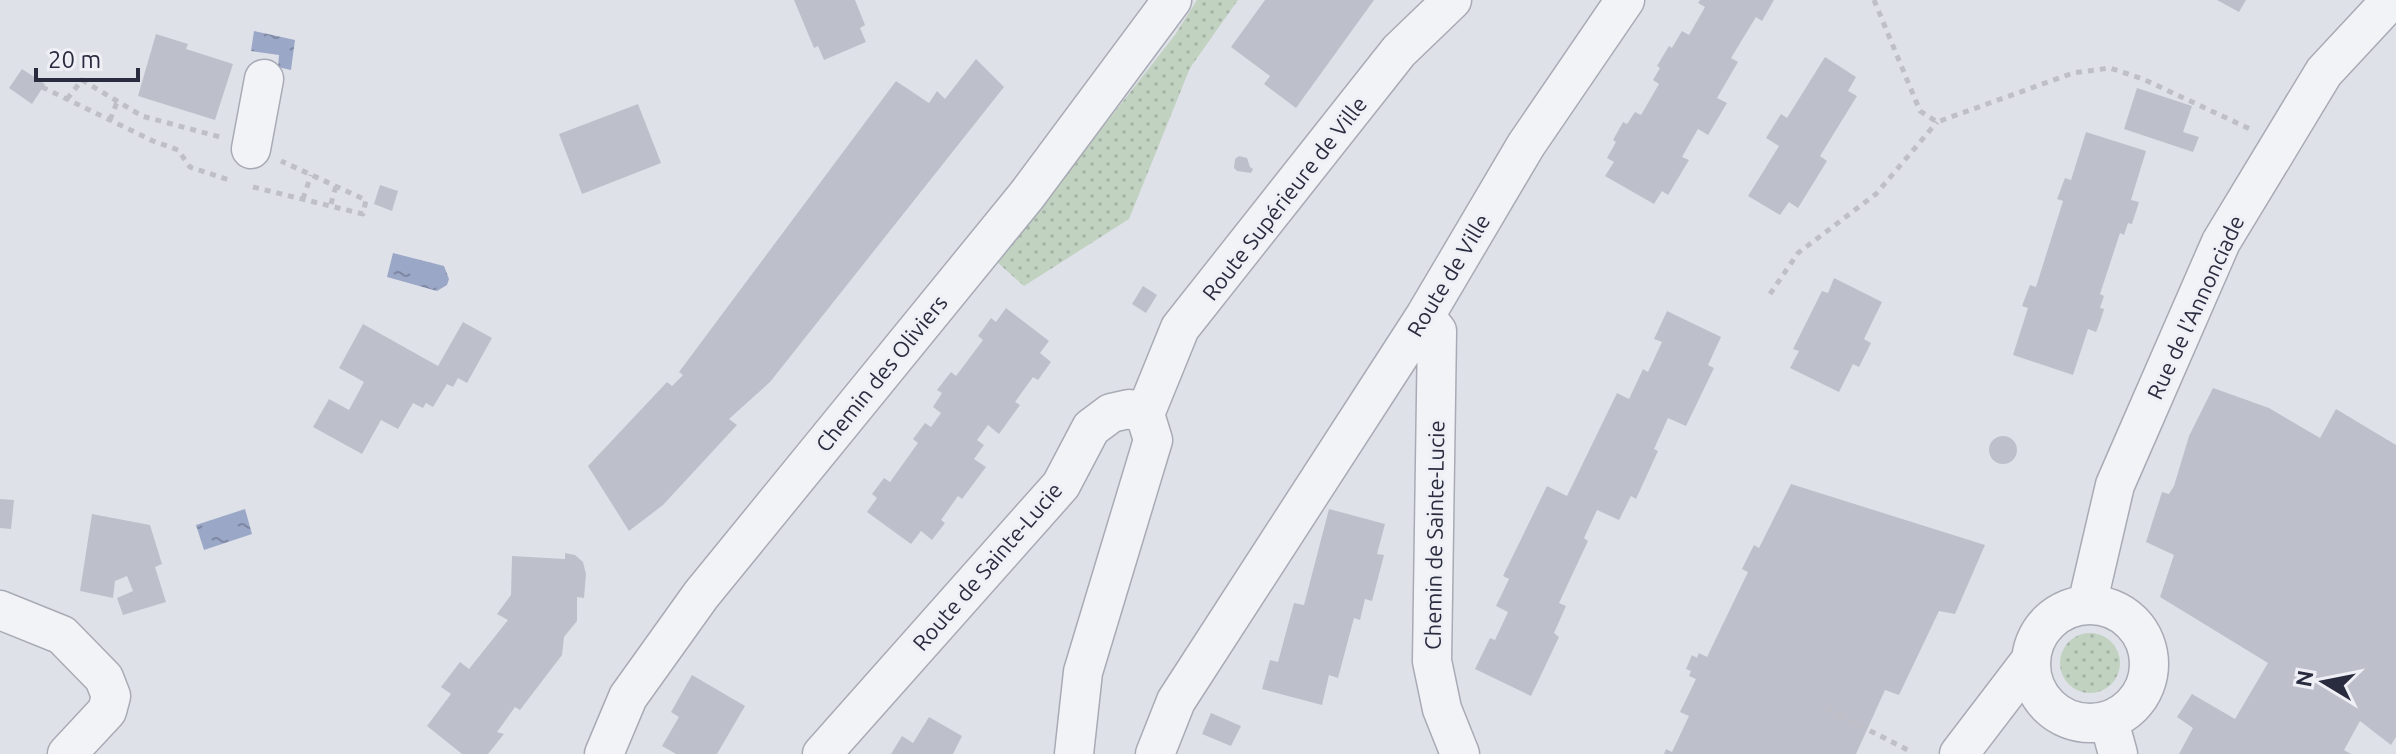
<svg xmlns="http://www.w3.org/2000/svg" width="2396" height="754" font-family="Ubuntu,sans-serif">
<defs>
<pattern id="grass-dots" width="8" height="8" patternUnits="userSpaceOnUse" patternTransform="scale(2)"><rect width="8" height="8" fill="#c1d2c1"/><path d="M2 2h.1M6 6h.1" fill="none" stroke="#a6b4a7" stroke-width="1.8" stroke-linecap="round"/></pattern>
<pattern id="water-ripples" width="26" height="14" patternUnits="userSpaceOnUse" patternTransform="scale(2)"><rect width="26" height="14" fill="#9ba7c7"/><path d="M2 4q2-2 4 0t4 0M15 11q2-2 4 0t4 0" fill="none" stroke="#7e88a3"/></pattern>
</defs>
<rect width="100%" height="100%" fill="#dfe1e8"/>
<path fill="url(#grass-dots)" d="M1197,0H1238L1190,68L1129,219L1024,286L997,262L1175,35Z
M2060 663a30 30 0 1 1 60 0a30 30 0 1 1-60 0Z"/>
<path fill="url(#water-ripples)" d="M254,31L295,40L291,70L278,67L279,55L251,51Z
M393,253L444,266L449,279L447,285L437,291L387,277Z
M245,509L252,534L204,550L196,525Z"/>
<path fill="#bdbfcb" d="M794,0H855L865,25L860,28L866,42L824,60L818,46L814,48Z
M1265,0H1374L1296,108L1264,84L1270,76L1231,47Z
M1700,0H1774L1762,21L1756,17L1731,58L1738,62L1717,98L1727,103L1708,135L1698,129L1682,157L1689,160L1668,195L1662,191L1654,204L1605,176L1614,162L1607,158L1616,142L1613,140L1623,122L1627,124L1635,112L1641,115L1659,84L1653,80L1660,68L1657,66L1669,46L1672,48L1682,31L1689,35L1705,7L1698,3Z
M2217,0H2246L2239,12Z
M156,34L188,44L186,49L233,64L215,120L138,96Z
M1825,57L1856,77L1848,91L1857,96L1820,156L1827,161L1798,208L1789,202L1780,215L1748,196L1779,146L1766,138L1781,114L1787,118Z
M976,59L1004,87L770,382L729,419L737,425L663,505L629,531L588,466L667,382L672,386L683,375L679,372L896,81L929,103L937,91L945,99Z
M22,69L45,84L32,104L9,88Z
M2137,88L2192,106L2183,132L2199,137L2193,152L2124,129Z
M638,104L661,163L582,194L559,134Z
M2086,132L2146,151L2131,200L2139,202L2132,224L2128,223L2124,235L2120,233L2100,294L2104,296L2100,308L2104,309L2100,322L2096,332L2088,329L2073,375L2013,355L2028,308L2022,306L2030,285L2036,287L2063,201L2057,199L2065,178L2071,180Z
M1239,156L1247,158L1250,167L1253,169L1251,173L1237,171L1234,168L1235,159Z
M380,185L398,191L392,211L374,204Z
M1834,278L1882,302L1864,339L1871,343L1859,367L1853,364L1839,392L1790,368L1799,351L1793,349L1822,291L1828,293Z
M1143,286L1157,295L1146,313L1132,304Z
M1006,308L1049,341L1040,353L1051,362L1038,380L1033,377L1015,402L1020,405L999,434L988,425L977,440L984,445L974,459L986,467L962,499L958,496L941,520L945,523L932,540L921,531L911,544L867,512L877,498L872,494L884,478L890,482L918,443L913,439L925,423L931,427L941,413L933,407L942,393L937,390L951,372L956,376L983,340L978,336L991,318L996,322Z
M1667,311L1721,337L1708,365L1714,368L1686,426L1668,418L1654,449L1658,451L1636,499L1631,496L1619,520L1597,510L1584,538L1588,541L1559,603L1566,606L1554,633L1559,637L1531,696L1475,669L1490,638L1495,640L1508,612L1496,606L1509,579L1503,576L1547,486L1567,496L1617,393L1629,399L1643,369L1648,372L1662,342L1654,339Z
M463,322L492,338L467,383L458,378L453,387L447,384L433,407L426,403L423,408L413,403L398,429L381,420L362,454L313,427L329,399L349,410L364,382L339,368L363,324L438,366Z
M2213,388L2269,408L2320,438L2336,409L2396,445V737L2391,745L2360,721L2344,750L2351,754H2179L2193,728L2177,717L2192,694L2235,719L2268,663L2160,597L2174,555L2146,542L2162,492L2169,494L2174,486L2189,436Z
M1989 450a14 14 0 1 1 28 0a14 14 0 1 1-28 0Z
M1791,484L1985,545L1955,614L1939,611L1899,695L1885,690L1856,754H1664L1666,749L1672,752L1689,716L1680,712L1696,679L1689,676L1691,671L1686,669L1692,655L1697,658L1699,653L1707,657L1748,572L1742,569L1754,545L1759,548Z
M0,499L14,500L11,529L0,528Z
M1329,509L1385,524L1377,554L1384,555L1372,601L1365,599L1360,620L1354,618L1338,678L1329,675L1322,705L1262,689L1270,660L1278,662L1294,603L1304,605Z
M92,514L150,525L162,564L155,567L166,602L123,615L117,598L133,591L127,576L115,581L113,598L80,591Z
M565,553L575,555L583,562L586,574L584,598L577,597V621L564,637L562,655L520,710L515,707L497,732L504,734L488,754H462L427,726L451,694L441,687L460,662L469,669L508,620L497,614L511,595L512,556L565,559Z
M692,675L745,706L717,754H676L662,746L679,717L671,712Z
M1211,713L1241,726L1231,746L1202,734Z
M929,717L962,736L953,754H891L902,736L913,743Z"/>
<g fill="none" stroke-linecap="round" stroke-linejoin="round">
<defs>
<path id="minor" d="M251,149L264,79
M1425,316L1437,331L1432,661L1442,709L1460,754
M1145,414L1180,328L1399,51L1452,0
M2031 664a59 59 0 1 1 118 0a59 59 0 1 1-118 0Z
M2087,605L2115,485L2221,242L2324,72L2391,0
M0,610L62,635L104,678L111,696L107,711L67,754
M2109,721L2118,754
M604,754L628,697L701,595L1027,195L1172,0
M822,754L1061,485L1091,428L1111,413L1129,409L1145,414L1153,440L1083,672L1074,754
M1155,754L1176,701L1425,316L1526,145L1625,0
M1959,754L2030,661"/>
</defs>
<use href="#minor" stroke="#a8abb5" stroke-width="41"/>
<path stroke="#bebfc7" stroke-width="5" stroke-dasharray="6 6" stroke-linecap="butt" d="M1874,0L1920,111L1937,122L2073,73L2110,68L2143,79L2250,129
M42,87L153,141L178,150L190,167L232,181
M67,99L82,80L142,116L220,137
M110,120L117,102
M253,187L363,214L366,200L281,161
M303,199L311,175
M331,204L336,186
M1770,294L1798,253L1876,194L1937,122
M1827,709L1908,750"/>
<use href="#minor" stroke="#f2f3f7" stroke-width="38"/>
</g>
<g text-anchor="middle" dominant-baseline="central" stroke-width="6" stroke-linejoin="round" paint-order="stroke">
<g font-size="22" fill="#292c3f" stroke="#eff0f6">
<text transform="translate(1284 198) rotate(-52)">Route Supérieure de Ville</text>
<text transform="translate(1448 275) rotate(-59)">Route de Ville</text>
<text transform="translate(2195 307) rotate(-65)">Rue de l'Annonciade</text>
<text transform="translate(881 373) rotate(-51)">Chemin des Oliviers</text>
<text transform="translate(1434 535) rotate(-89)">Chemin de Sainte-Lucie</text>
<text transform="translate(987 566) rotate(-49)">Route de Sainte-Lucie</text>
</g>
</g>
<g transform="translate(2324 682) rotate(280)" stroke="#eff0f6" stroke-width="6" paint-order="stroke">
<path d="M0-6L14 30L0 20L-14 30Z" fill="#292c3f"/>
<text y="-12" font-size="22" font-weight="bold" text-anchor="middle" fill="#292c3f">N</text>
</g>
<path d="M36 68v12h102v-12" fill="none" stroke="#292c3f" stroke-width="4"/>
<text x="48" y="68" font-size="24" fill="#292c3f" stroke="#eff0f6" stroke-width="6" paint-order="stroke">20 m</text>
</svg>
